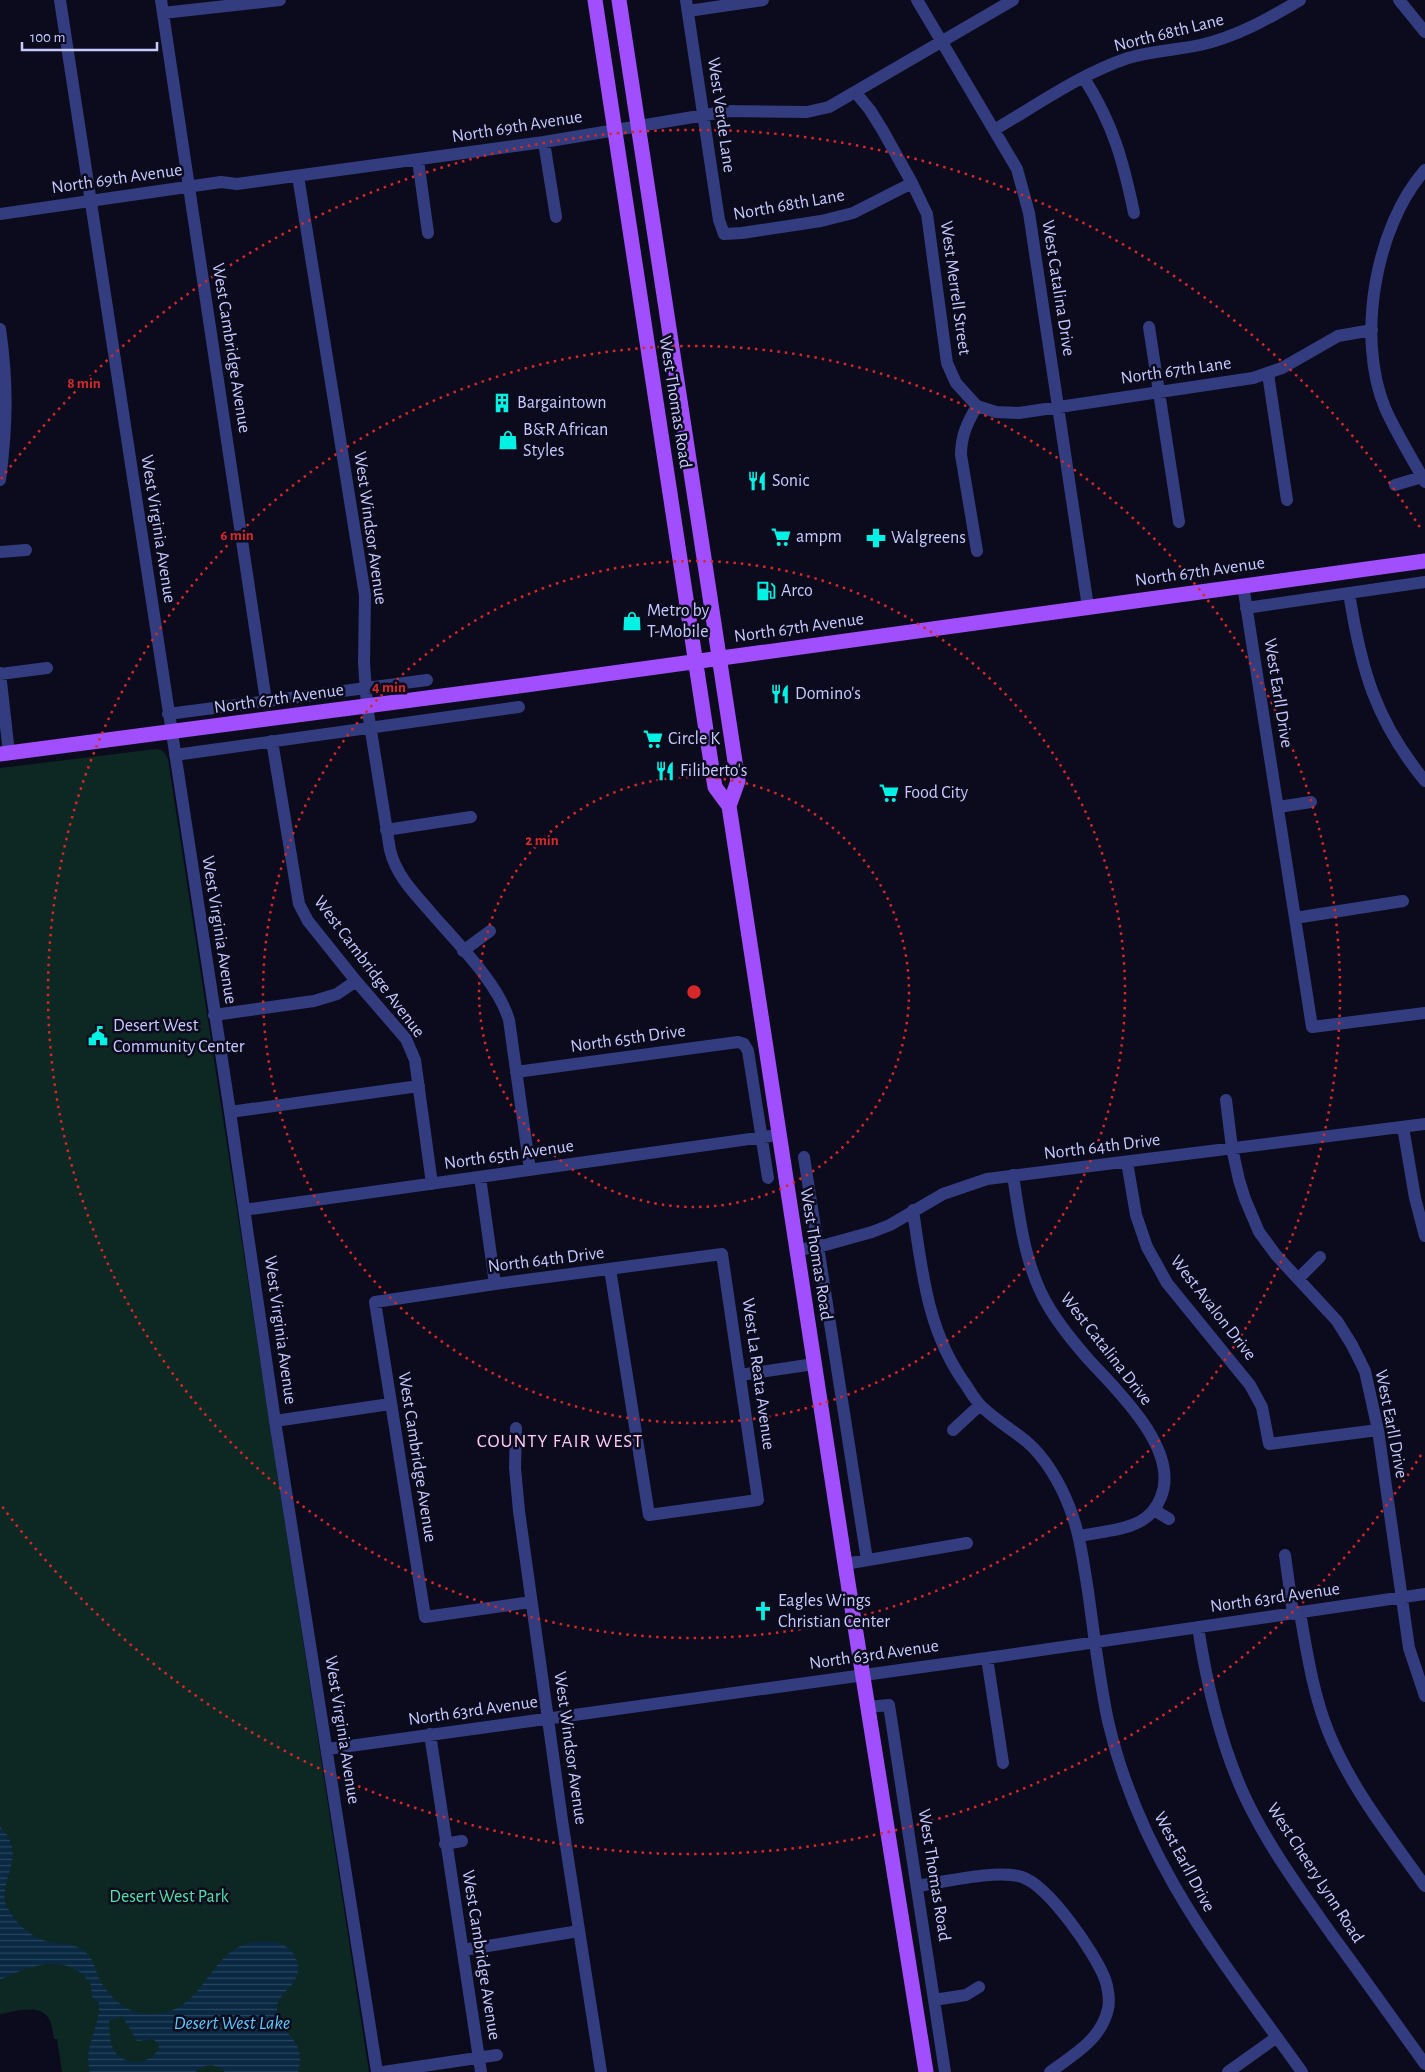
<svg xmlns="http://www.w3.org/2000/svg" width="1425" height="2072" font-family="'Alegreya Sans',sans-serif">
<defs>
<pattern id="water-rules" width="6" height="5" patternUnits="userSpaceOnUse" patternTransform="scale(1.25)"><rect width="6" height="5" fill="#092842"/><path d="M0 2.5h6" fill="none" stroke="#2b465e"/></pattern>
</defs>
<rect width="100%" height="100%" fill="#0b0b1d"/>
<path fill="#0d2722" d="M156,749C164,750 165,753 168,759L369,2072H62L57,2039H54C53,2032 52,2021 47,2016C37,2004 13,2012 0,2014V768Z"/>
<path fill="url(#water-rules)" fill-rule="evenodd" d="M0,1827C28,1853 0,1879 5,1902C14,1923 32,1940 55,1943C66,1944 75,1944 84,1951C94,1958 94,1969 100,1980C104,1989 118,2004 128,2009C141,2016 162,2015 175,2009C208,1994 214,1948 254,1942C264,1941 274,1941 283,1945C293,1950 298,1959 298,1970C298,1986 278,1992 277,2008C274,2034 309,2036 298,2072H225C215,2063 205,2063 195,2072H90C83,2044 100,2030 99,2003C97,2001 95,2000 93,1998C90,1993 93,1988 90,1983C68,1951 27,1966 0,1980ZM122,2016L137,2041L153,2039L158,2044L159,2048C151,2064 127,2068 115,2052C109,2043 110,2032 109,2021Z"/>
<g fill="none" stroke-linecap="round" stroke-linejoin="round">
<path stroke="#333c7e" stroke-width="12" d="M60,0L230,1112L275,1421L377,2072
M161,0L266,701
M686,0L719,220L724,234L742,233L821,221L853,213L912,183
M917,0L1017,169L1029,213L1088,607
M1399,0L1425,32
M688,11L763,0
M163,13L280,0
M1084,78C1113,124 1123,160 1134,213
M856,93L870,110L883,131L912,183L927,214L947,363L956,383L977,406C967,423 961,436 961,455L977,551
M994,130C1037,105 1080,74 1128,58C1151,51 1176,50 1200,45C1236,37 1268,19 1300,0
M544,142L556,217
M418,160L428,233
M1425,170C1375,227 1356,338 1385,408C1396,433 1412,458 1425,482
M298,176L365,595L364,663L367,706L390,850C396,874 411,890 427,908C453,939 498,982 509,1020L530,1170
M0,214L221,182L237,184L544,142L729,111L807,112L829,107L1013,0
M1149,327L1179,522
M0,329C8,383 7,426 0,480
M1268,374L1287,500
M977,406L996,412L1019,413L1253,378L1282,368L1338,336L1372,330
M1395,485L1422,477
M0,552L26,550
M1243,585L1312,1027L1425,1013
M1349,593C1361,669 1375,720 1425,781
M1246,608L1425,582
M0,673L9,753
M0,674L47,668
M168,714L427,680
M272,741L299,904L308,921L356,981L406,1039L415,1060L432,1184
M175,755L519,707
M1278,807L1311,802
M386,830L471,817
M1295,918L1403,901
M463,951L490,931
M214,1015L314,1001L337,994L356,981
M516,1072L738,1042L744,1044L748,1051L768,1178
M1226,1100L1232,1148L1239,1180L1245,1199L1259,1232L1276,1255L1337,1321L1352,1345L1365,1371L1378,1430L1409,1648L1425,1696
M230,1112L419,1086
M1403,1127L1415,1198L1425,1236
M804,1157L867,1560
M1127,1162L1136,1215L1147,1247L1167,1283L1250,1385L1262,1407L1269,1444L1378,1430
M1013,1175C1020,1221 1025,1269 1050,1309C1061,1327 1075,1344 1089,1360C1118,1391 1180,1450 1161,1497C1157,1507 1149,1517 1139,1522C1122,1531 1098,1532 1080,1536
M480,1177L495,1284
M244,1210L778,1135
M913,1210C922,1273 928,1333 966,1385C970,1392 975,1399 980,1405C994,1419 1011,1429 1026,1441C1045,1457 1060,1483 1069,1506C1080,1533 1083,1561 1088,1591C1094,1634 1099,1678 1108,1721C1140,1860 1221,1959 1302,2072
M796,1250L818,1247L872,1232L890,1225L943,1194L987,1179L1425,1124
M1298,1279L1320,1257
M740,1375L814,1364
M275,1421L390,1404
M516,1428L515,1468L519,1511L562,1820L601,2072
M953,1430L980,1405
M1154,1510L1169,1519
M1285,1555L1293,1614
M845,1564L967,1543
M531,1602L425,1617L375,1302L495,1284L722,1254L758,1500L649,1515L610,1269
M1300,1613C1307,1653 1313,1693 1328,1731C1351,1788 1390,1837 1425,1886
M1198,1627C1207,1686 1220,1743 1245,1797C1268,1846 1301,1891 1332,1935C1363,1977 1394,2021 1425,2064
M987,1658L1003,1763
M868,1707L889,1705L945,2072
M430,1734L481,2072
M328,1749L987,1658L1425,1594
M445,1844L462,1841
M917,1886C945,1882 996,1869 1022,1877C1049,1886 1095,1953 1105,1979C1108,1987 1110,2001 1108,2009C1101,2040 1073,2055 1050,2072
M463,1950L579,1931
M934,2000L966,1995L979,1987
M383,2072L497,2055
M1228,2072L1277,2037"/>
<path stroke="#a14eff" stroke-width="15" d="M595,0L711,763L715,787L729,806L845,1564L926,2072
M619,0L738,781L729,806
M0,754L526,685L1425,561"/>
</g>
<g fill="none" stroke="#d62828" stroke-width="2.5" stroke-dasharray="2.5 5">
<circle cx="694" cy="992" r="215"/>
<circle cx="694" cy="992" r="431"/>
<circle cx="694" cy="992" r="646"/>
<path d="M1421 1455A862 862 0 0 1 1 1505M1 479A862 862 0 0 1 1421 529"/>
</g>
<defs>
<symbol id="building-bare" viewBox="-9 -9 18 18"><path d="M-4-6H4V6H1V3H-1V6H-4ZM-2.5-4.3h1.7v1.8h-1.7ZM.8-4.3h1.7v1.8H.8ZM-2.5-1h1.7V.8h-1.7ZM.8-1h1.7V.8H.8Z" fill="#00f2e5" stroke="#0b0b1d" stroke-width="2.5" paint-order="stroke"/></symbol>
<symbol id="shop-bare" viewBox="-9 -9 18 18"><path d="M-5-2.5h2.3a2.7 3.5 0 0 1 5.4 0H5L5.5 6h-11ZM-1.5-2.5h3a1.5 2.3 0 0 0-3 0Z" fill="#00f2e5" stroke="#0b0b1d" stroke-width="2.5" paint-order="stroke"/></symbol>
<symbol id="restaurant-bare" viewBox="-9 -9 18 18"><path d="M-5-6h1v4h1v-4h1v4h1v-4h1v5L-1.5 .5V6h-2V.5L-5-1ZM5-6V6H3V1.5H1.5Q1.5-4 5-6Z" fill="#00f2e5" stroke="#0b0b1d" stroke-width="2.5" paint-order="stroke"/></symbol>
<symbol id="supermarket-bare" viewBox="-9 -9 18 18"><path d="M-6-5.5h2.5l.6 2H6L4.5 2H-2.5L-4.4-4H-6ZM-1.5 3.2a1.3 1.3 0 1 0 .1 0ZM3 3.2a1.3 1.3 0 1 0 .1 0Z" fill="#00f2e5" stroke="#0b0b1d" stroke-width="2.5" paint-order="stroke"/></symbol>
<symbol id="pharmacy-bare" viewBox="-9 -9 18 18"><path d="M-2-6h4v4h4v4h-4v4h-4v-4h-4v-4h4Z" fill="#00f2e5" stroke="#0b0b1d" stroke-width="2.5" paint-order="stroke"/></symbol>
<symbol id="fuel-bare" viewBox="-9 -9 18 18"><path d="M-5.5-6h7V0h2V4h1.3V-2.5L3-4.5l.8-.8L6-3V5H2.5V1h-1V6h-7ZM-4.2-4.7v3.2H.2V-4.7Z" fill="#00f2e5" stroke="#0b0b1d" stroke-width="2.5" paint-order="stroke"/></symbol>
<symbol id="civic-bare" viewBox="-9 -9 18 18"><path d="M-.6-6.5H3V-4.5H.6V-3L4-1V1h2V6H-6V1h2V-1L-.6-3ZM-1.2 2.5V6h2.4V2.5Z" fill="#00f2e5" stroke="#0b0b1d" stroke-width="2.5" paint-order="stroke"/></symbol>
<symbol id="church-bare" viewBox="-9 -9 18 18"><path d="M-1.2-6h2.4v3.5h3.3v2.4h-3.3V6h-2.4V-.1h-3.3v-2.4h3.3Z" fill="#00f2e5" stroke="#0b0b1d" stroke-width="2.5" paint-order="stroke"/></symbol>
</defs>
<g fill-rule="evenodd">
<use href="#building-bare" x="488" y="389" width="28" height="28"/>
<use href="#shop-bare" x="494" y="426" width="28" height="28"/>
<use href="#restaurant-bare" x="743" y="467" width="28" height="28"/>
<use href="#supermarket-bare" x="767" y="523" width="28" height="28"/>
<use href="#pharmacy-bare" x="862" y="524" width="28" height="28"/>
<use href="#fuel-bare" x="752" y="577" width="28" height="28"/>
<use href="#shop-bare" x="618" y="607" width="28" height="28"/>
<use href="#restaurant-bare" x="766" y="680" width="28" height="28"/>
<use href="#supermarket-bare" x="639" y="725" width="28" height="28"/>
<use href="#restaurant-bare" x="651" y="757" width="28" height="28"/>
<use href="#supermarket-bare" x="875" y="779" width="28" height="28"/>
<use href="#civic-bare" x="84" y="1022" width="28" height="28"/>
<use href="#church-bare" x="749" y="1597" width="28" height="28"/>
</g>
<g text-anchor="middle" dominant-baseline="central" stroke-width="5" stroke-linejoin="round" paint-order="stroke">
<g font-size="18" fill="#c7c9ff" stroke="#0b0b1d">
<text transform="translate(1169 33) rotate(-14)">North 68th Lane</text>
<text transform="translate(721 115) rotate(82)">West Verde Lane</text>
<text transform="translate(517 127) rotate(-9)">North 69th Avenue</text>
<text transform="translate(117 179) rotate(-8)">North 69th Avenue</text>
<text transform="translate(789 205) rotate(-10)">North 68th Lane</text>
<text transform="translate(955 288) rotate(82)">West Merrell Street</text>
<text transform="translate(1058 288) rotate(81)">West Catalina Drive</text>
<text transform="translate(231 348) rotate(81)">West Cambridge Avenue</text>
<text transform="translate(1176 371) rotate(-8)">North 67th Lane</text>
<text transform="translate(675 402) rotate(81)">West Thomas Road</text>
<text transform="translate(370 528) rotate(82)">West Windsor Avenue</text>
<text transform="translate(158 529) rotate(81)">West Virginia Avenue</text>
<text transform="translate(1200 572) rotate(-8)">North 67th Avenue</text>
<text transform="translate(799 628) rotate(-8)">North 67th Avenue</text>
<text transform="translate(1278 693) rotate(81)">West Earll Drive</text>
<text transform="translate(279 699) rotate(-8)">North 67th Avenue</text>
<text transform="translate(219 930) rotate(81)">West Virginia Avenue</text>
<text transform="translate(369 967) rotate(53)">West Cambridge Avenue</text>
<text transform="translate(628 1039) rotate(-8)">North 65th Drive</text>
<text transform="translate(1102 1147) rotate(-7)">North 64th Drive</text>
<text transform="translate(509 1155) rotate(-8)">North 65th Avenue</text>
<text transform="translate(816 1254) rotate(81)">West Thomas Road</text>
<text transform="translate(546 1260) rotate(-7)">North 64th Drive</text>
<text transform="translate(1213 1308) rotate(52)">West Avalon Drive</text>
<text transform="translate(280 1330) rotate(82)">West Virginia Avenue</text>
<text transform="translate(1106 1349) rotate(52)">West Catalina Drive</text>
<text transform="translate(758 1374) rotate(82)">West La Reata Avenue</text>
<text transform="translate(1391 1424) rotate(79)">West Earll Drive</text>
<text transform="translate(417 1457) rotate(81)">West Cambridge Avenue</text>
<text transform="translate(1275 1598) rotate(-8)">North 63rd Avenue</text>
<text transform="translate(874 1655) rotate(-8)">North 63rd Avenue</text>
<text transform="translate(473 1711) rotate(-8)">North 63rd Avenue</text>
<text transform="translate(342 1730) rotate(81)">West Virginia Avenue</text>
<text transform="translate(570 1748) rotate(82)">West Windsor Avenue</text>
<text transform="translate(1184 1862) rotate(62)">West Earll Drive</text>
<text transform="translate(1315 1873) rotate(57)">West Cheery Lynn Road</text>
<text transform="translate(934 1875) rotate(81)">West Thomas Road</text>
<text transform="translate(481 1955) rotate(81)">West Cambridge Avenue</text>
</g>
<g font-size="18" fill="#c7c9ff" stroke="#0b0b1d" text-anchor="start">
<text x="517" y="403">Bargaintown</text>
<text x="523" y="430">B&amp;R African<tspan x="523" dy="21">Styles</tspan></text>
<text x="772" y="481">Sonic</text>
<text x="796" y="537">ampm</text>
<text x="891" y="538">Walgreens</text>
<text x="781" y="591">Arco</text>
<text x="647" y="611">Metro by<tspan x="647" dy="21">T-Mobile</tspan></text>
<text x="795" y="694">Domino's</text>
<text x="668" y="739">Circle K</text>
<text x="680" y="771">Filiberto's</text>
<text x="904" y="793">Food City</text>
<text x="113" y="1026">Desert West<tspan x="113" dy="21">Community Center</tspan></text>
<text x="778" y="1601">Eagles Wings<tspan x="778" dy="21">Christian Center</tspan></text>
</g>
<g font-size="18" fill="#4fe3a7" stroke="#0b0b1d">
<text x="169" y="1897">Desert West Park</text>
</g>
<g font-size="19" letter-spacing="1" fill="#ffc9f4" stroke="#0b0b1d">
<text x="560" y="1441">COUNTY FAIR WEST</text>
</g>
<g font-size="19" font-style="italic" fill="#55cbff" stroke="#0b0b1d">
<text x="232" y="2023">Desert West Lake</text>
</g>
</g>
<circle cx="694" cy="992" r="8" fill="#d62828" stroke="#0b0b1d" stroke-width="2.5"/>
<g font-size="15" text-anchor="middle" font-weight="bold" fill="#d62828" stroke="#0b0b1d" stroke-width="5" stroke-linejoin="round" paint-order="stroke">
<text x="84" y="388">8 min</text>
<text x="237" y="540">6 min</text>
<text x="389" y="692">4 min</text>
<text x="542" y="845">2 min</text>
</g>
<path d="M22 42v8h135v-8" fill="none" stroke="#c7c9ff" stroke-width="2.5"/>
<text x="30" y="42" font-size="15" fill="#c7c9ff" stroke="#0b0b1d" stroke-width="4" paint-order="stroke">100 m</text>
</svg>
